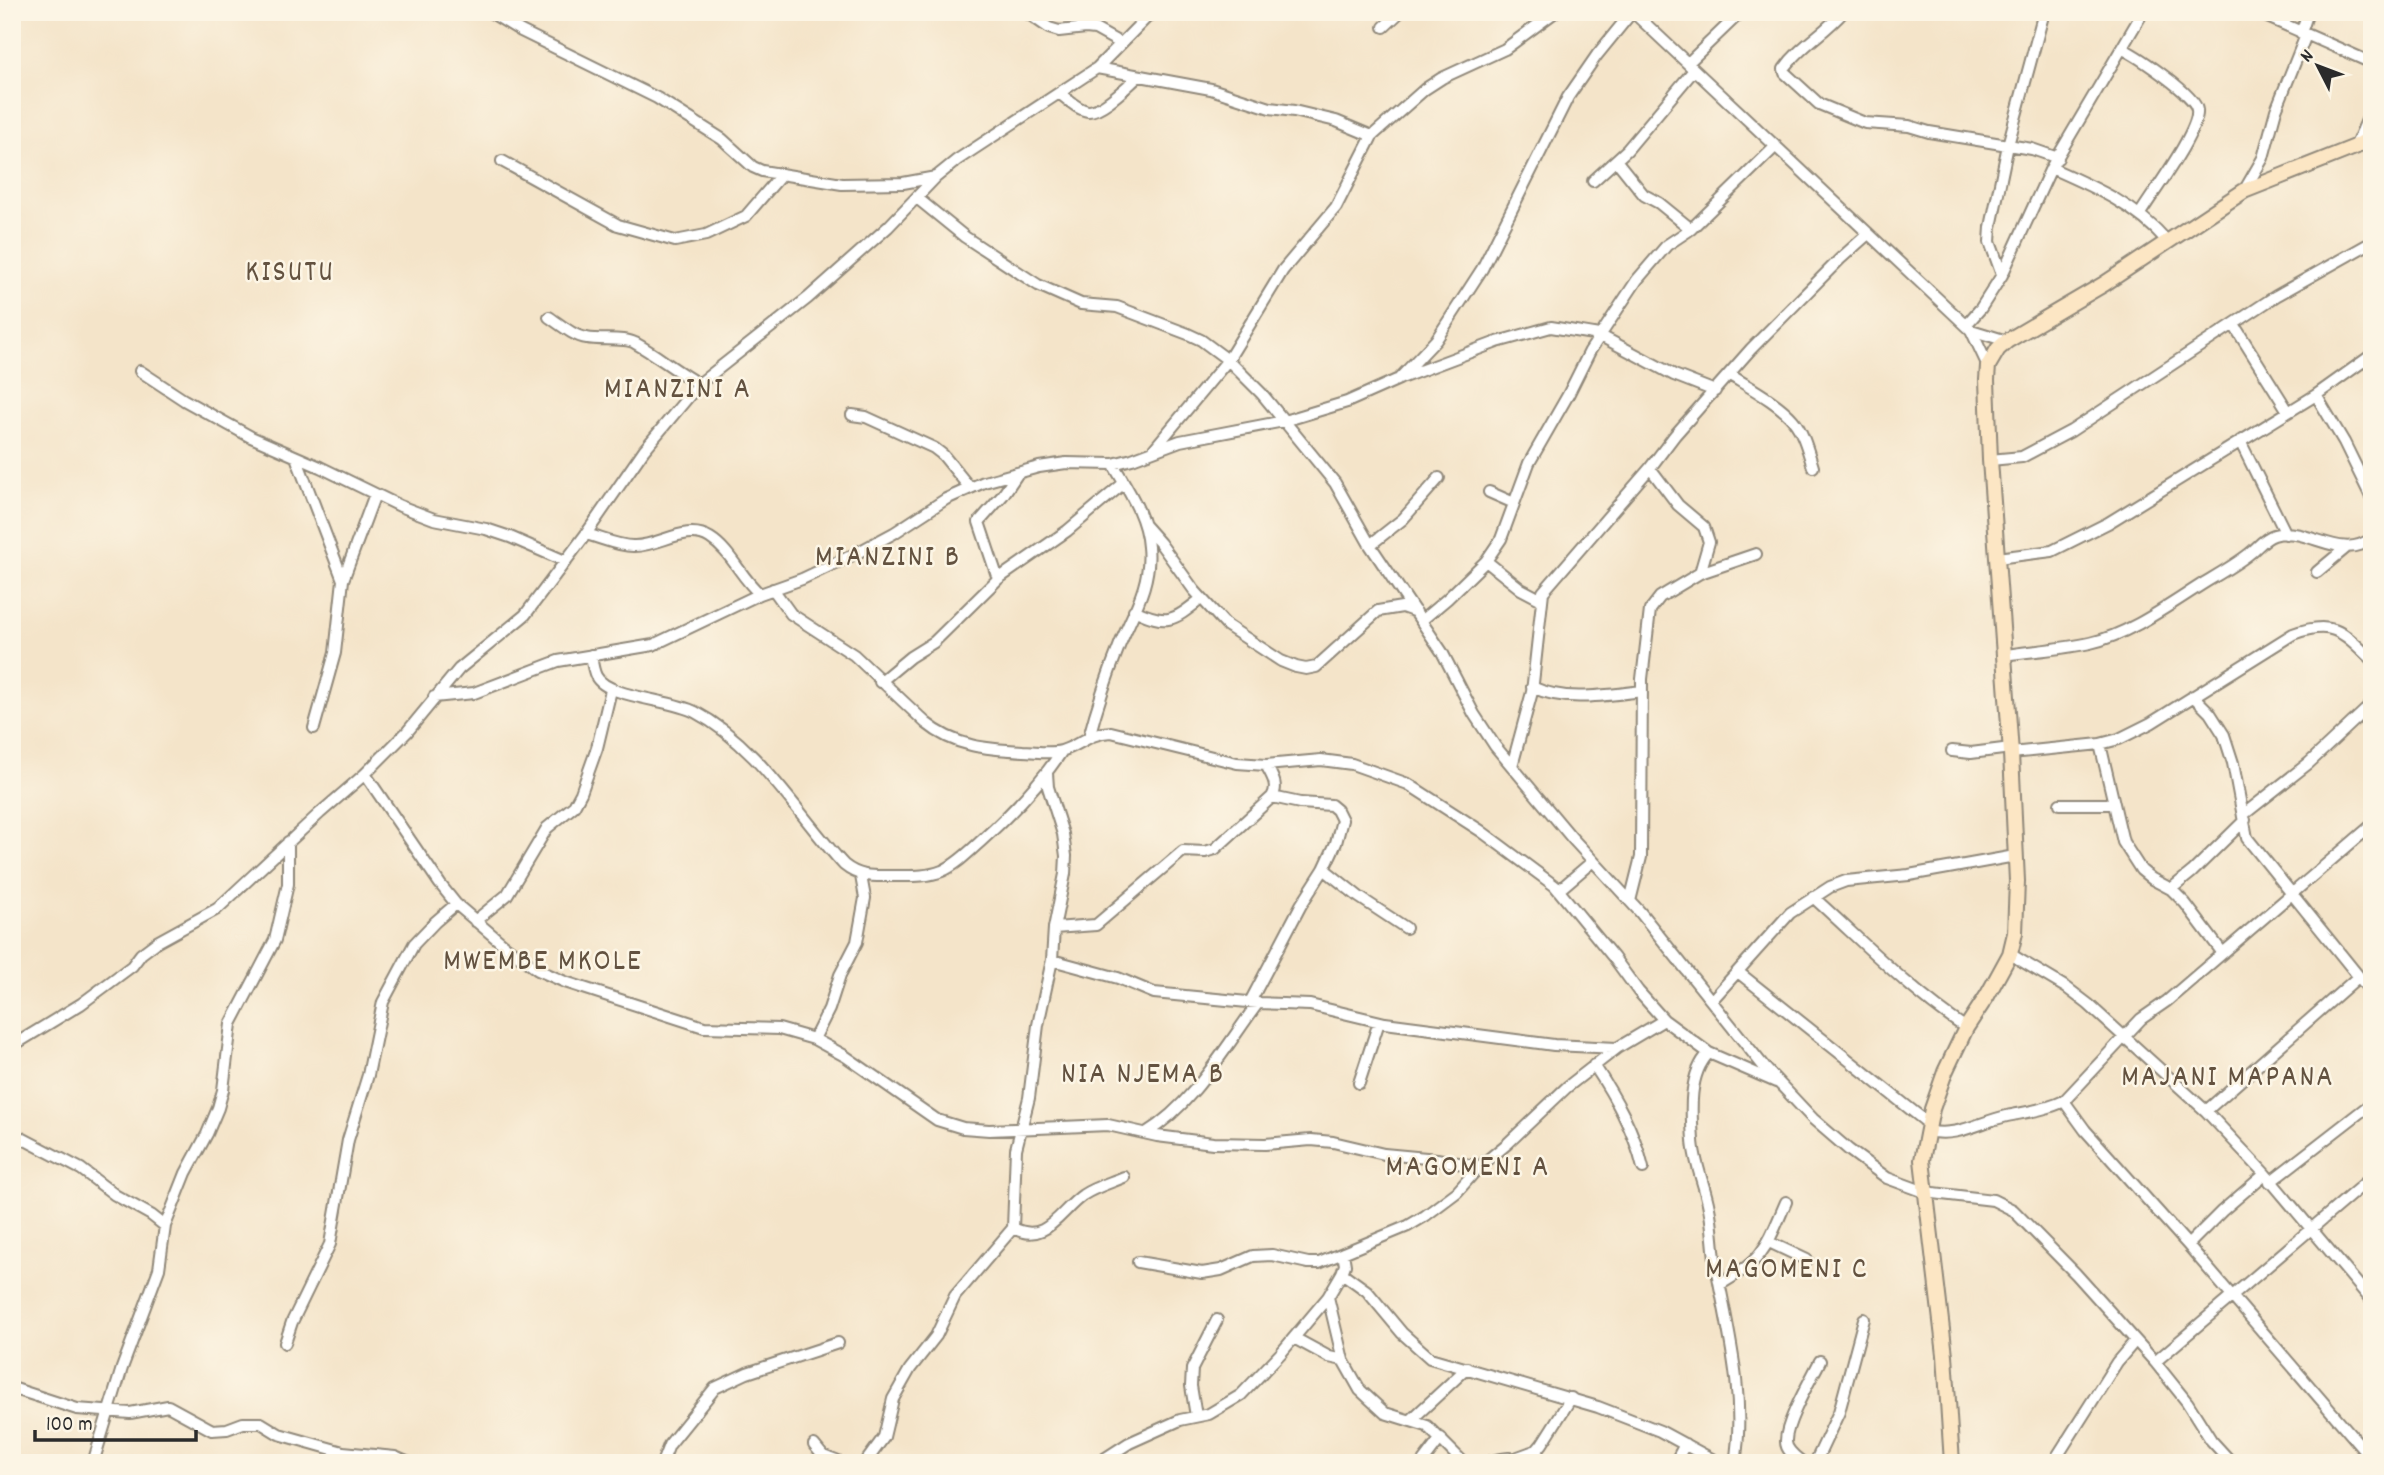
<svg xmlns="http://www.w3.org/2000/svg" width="2384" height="1475" font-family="Dekko,sans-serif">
<rect width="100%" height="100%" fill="#fcf5e5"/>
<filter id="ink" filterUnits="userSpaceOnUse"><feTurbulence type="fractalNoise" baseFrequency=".0143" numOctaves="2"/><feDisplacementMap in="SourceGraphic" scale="14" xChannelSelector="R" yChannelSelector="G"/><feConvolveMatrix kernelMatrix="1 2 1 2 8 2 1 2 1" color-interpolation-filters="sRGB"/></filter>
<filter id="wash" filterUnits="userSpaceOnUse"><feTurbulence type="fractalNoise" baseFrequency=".00686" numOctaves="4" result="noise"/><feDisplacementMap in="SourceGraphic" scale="28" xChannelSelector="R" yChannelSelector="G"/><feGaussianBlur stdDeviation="1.57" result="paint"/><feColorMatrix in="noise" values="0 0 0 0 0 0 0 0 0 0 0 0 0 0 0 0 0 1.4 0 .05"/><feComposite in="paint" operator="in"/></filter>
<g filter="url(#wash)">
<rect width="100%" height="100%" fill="#f4e4c9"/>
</g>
<g filter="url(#ink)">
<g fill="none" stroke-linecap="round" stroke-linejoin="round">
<defs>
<path id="minor" d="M490,12L521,31L657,98L722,139L753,167L762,171L842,184L903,183L936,177
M1026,12L1049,28L1059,31L1086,28L1095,29L1120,43
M1633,12L1971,330L1988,366
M1843,12C1825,33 1800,46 1784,69L1785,73L1819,104L1865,123L1909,126L1929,132L2032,149L2058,158
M2256,12L2372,63
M1384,27L1400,12
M2301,33L2308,12
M2123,49C2137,56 2196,95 2197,110C2200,130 2152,194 2140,214
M1688,63L1741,12
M1097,68L1211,89L1270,108L1294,111L1336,121L1372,136
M1059,93C1067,99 1078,110 1088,111C1102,112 1128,85 1139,76
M2355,147L2372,109
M1616,160L1644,195L1659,203L1691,229
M502,161L618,225L675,241L706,235L746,216L782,174
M2051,168C2094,187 2136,205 2167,241
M1593,181L1627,150L1694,70
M2244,191L2263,158L2276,110L2306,35
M917,198L965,237L1038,285L1081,304L1117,307L1188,334L1201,340L1228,360L1262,394L1335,483L1370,545L1442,652L1474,714L1495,746L1572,838L1640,912L1765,1068L1813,1119L1849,1150L1887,1178L1925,1192L1993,1200L2013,1210L2076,1274L2155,1362L2187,1402L2211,1440L2232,1463
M2002,275L1990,242L1991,227L2008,145L2044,12
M549,317C561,325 573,336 587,338C599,341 625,337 635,343C657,355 677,372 699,384
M1966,325L1981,308L2002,275L2051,168L2143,12
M2234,325L2288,411
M1971,330L2007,341
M140,371L184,400L251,437L320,467L400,506L434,519L486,529L510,537L565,561
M1730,375C1749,387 1779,403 1793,420C1804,433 1808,452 1813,467
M1401,378L1497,342L1551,327L1599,335L1674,375L1715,391
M2316,395L2344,442L2372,499
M852,415L866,417L934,448L943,455L970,488
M2240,441L2286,534
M1154,449L1228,360L1283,270L1336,207L1372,136L1425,89L1442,78L1505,49L1555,12
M296,457L343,580
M1990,460L2022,457L2071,431L2276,296L2372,242
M1650,468L1678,505L1704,527L1709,542L1700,573
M1489,492L1514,503
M1144,525L1160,543L1194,590L1226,625L1281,661L1296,667L1306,669L1316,667L1378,611L1402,607L1416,612
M586,534C601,538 618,546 633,546C659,547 686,523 710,538C731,551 741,578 760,594
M1370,545L1403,519L1439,478
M1997,558L2052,551L2108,523L2316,395L2372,355
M1486,561L1521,589L1540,599
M2317,572L2347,547
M998,579L979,522L1003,495L1018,473
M773,589L791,614L854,655L926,723C955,747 987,749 1023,751C1035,751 1049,754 1061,751C1080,746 1088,733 1111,732L1237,763L1266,765L1321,760L1352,764L1408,784L1481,831L1555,886L1614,958L1638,991L1664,1020L1709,1053L1776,1082
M1134,610C1168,626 1173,621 1201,599
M1422,620L1447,599L1486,561L1501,539L1529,463L1568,395L1590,351L1637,280L1667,245L1691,229L1776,146
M591,655C592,662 593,670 596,676C607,698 671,699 695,712C758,745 797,814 844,865C860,878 874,876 894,876C910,876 927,877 942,871C956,865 969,852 980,842C1011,814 1039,785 1062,751
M2005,655C2033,651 2062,649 2090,643C2130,634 2169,605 2204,583C2219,574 2235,565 2249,554C2257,548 2264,538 2274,535C2307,525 2341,563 2372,538
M880,682L910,657L934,642L998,579L1067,531L1124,483
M1532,687C1566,703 1606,695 1642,691
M2193,696L2210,713L2224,735L2233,763L2247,838L2372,993
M434,697L474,693L558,661L653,645L760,594L802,579L855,554L894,533L946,499L984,482L1039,467L1066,463L1113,464L1132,459L1180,441L1284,421L1347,402L1399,379L1436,340L1482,269L1568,97L1597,55L1632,12
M314,728L335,653L343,580L375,494
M1089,737C1097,706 1108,674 1120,644C1133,613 1152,583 1148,547C1146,516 1128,490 1113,464
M2100,744L2123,842L2141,870L2152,879L2171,889L2185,903L2222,952
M1952,751L1971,753L2011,748
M2011,753L2100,744L2119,739L2151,723L2293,634C2333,619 2343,632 2372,660
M1512,766L1532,692L1543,592L1650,468L1675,435L1751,349L1840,259L1868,234
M365,774L440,884L456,904L504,945L538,970L565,982L704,1027L779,1029L814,1039L845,1056L937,1120L963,1128L989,1130L1108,1125L1157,1136L1213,1143L1265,1144L1311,1140L1333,1142L1384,1154L1437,1159L1479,1167
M2060,804H2112
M2243,815L2309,763L2372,704
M1324,869L1359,897L1406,928
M2171,889L2192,872L2245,820
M1559,890L1593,861
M1813,897C1863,942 1910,991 1966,1028
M1630,901L1641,857L1642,679L1650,610L1660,597L1700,573L1756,554
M475,921L507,895L547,828L574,806L581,793L597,748L611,690
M1054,928L1096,925L1183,851L1205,852L1215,849L1272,797C1279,786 1272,776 1266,765
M2010,954L2067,988L2088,1004L2206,1111L2265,1174L2372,1301
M1052,960L1118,978L1154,993L1258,1003L1310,1005L1385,1023L1554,1045L1617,1048
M1738,972L1929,1124
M1712,1000L1790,913L1830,887L1846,881L1909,875L2015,856
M1250,1002L1301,905L1324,869L1336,843L1342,820L1337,810L1331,805L1300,803L1272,797
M814,1039L829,1009L840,975L857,942L865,898L861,876
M12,1046L81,1004L132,966L141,954L157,942L217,909L320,813L365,774L407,732L459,669L525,615L586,534L644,450L699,384L808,298L888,227L936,177L957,160L1097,68L1152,12
M1709,1053C1688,1074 1691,1112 1693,1140C1694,1163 1705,1185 1709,1208C1713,1227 1713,1247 1716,1266C1728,1331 1746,1397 1735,1463
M1594,1065C1615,1097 1634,1130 1643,1168
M1359,1083L1379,1022
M2064,1101L2085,1130L2188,1245L2372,1459
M2206,1111L2358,977
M1928,1131C1957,1138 1979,1122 2007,1116C2026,1112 2046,1110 2064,1101L2141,1019L2167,1001L2372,825
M12,1133L81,1169L115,1195L151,1215L165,1226
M1146,1133C1194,1104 1225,1047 1258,1003
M2270,1182L2372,1103
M1013,1228C1046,1245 1059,1212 1083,1195C1095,1187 1110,1183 1124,1177
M1769,1242L1807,1260
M2188,1245L2222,1211L2265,1174
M1138,1262L1202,1273L1221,1270L1253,1256L1272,1255L1308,1263H1319L1408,1226L1425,1216L1457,1192L1479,1167L1507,1144L1567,1087L1617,1048L1664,1020
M1342,1273L1367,1291L1402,1333L1430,1358L1598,1407L1660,1431L1719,1463
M1721,1284C1765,1258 1766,1248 1786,1202
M1328,1297L1343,1360L1360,1390L1385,1413L1427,1426L1464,1463
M1294,1338L1329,1357L1343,1360
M285,1343L292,1322L330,1244L348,1140L368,1075L383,1002L414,944L435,922L456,904
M2155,1362L2372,1177
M12,1388L77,1409L130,1413L168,1406L212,1430L227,1429L243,1423H261L279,1434L343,1452L395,1457L409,1463
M1196,1416L1191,1386L1192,1369L1217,1320
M1410,1421L1467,1368
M814,1445L823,1456L841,1463
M1518,1457L1537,1450L1542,1444L1571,1398
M93,1463L122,1368L159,1269L165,1226L186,1173L207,1134L218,1108L223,1090L231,1024L275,940L288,884V842
M662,1463L669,1445L715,1388L747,1373L838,1343
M865,1463L884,1437L893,1399L910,1369L936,1336L955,1296L1013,1228L1016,1149L1029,1098L1038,1025L1052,960L1054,928L1065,874L1066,856L1063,834L1048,787L1047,773
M1098,1463L1129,1443L1180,1420L1209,1414L1241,1395L1281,1353L1328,1297L1342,1273L1345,1265L1343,1253
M1422,1463L1441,1438
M1485,1463C1500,1459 1514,1454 1527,1463
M1675,1463L1685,1444
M1803,1463C1797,1458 1786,1451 1786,1442C1785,1423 1811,1379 1820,1361
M1815,1463L1839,1412L1864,1319
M2053,1463L2117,1362L2135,1341"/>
<path id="secondary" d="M1952,1463L1945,1355L1922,1160L1932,1109L1945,1072L1966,1028L1987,996L2010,954L2015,933L2017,881L2011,753L1990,460L1987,380L1988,366L1998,349L2007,341L2104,284L2244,191L2355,147L2372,137"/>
</defs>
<use href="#minor" stroke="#90887a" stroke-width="14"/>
<use href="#secondary" stroke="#90887a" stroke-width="18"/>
<use href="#minor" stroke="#fff" stroke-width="10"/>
<use href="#secondary" stroke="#fce6c4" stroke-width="14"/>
</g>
</g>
<g text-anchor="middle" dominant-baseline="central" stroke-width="5" stroke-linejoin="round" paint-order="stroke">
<g font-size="30" letter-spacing="2" fill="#635240" stroke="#fcf5e5">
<text x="290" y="274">KISUTU</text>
<text x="678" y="391">MIANZINI A</text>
<text x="888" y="559">MIANZINI B</text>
<text x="543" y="963">MWEMBE MKOLE</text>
<text x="1143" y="1076">NIA NJEMA B</text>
<text x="2228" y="1079">MAJANI MAPANA</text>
<text x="1468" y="1169">MAGOMENI A</text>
<text x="1787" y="1271">MAGOMENI C</text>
</g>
</g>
<rect width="2384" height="1475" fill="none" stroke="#fcf5e5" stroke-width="42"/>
<g transform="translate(2318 66) rotate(312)" stroke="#fcf5e5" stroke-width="5" paint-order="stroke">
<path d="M0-5L12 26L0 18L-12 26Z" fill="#2b2b2b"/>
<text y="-10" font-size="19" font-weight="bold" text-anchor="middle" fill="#2b2b2b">N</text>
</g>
<path d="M35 1430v10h161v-10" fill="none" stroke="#2b2b2b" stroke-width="3.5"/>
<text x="46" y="1430" font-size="21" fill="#2b2b2b" stroke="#fcf5e5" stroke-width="5" paint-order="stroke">100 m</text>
</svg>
